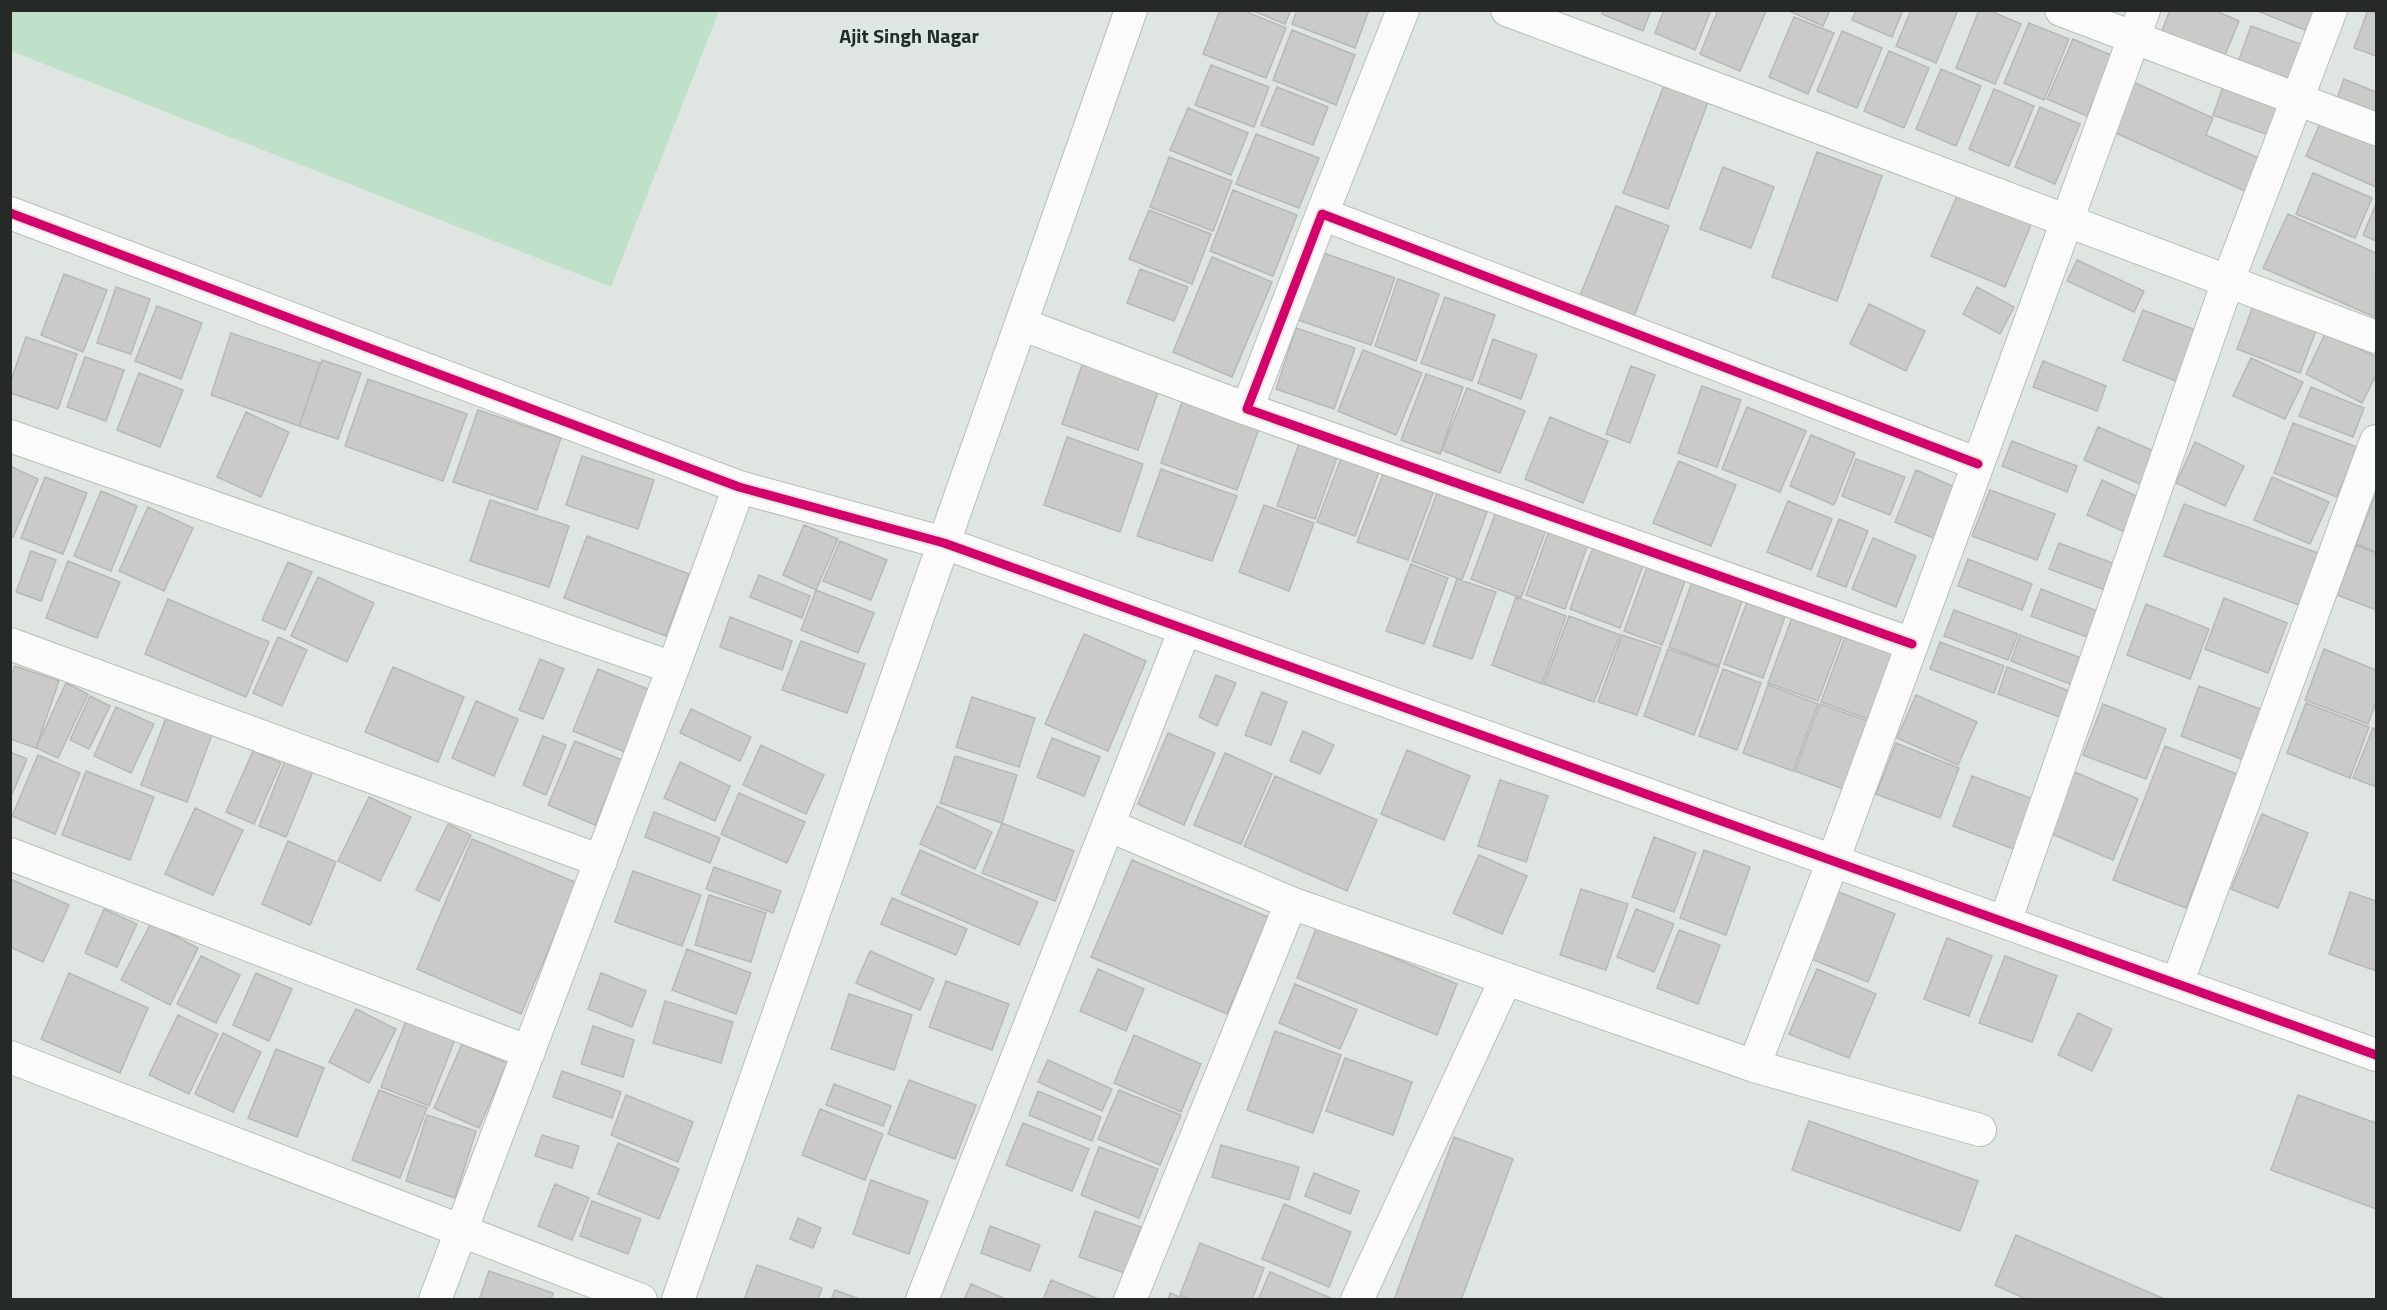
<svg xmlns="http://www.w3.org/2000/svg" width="2387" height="1310" font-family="'Titillium Web',sans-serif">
<rect width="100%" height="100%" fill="#dfe6e1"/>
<path fill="#bfe0c9" d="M10,11L11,10L719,11L611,287L11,51Z"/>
<path fill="#cacac8" stroke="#b8b9b6" stroke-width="1.5" d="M1220,10H1242L1286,28L1266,78L1203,54Z
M1251,10H1291L1285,24Z
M1297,10H1369L1355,48L1292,24Z
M1604,10H1651L1643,31L1602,14Z
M1664,10H1711L1695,50L1655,33Z
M1718,10L1766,11L1740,71L1700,54Z
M1787,10H1830L1823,26Z
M1856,10H1903L1892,37L1852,20Z
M1911,10H1958L1936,63L1896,46Z
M1979,10H1988L2021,24L1995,84L1956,68Z
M2170,10H2214L2239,21L2223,60L2161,33Z
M2255,10H2318L2310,32Z
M2368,10L2376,13V56L2354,48Z
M1794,17L1834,33L1808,94L1769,77Z
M2029,23L2069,39L2044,100L2004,83Z
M2251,26L2303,45L2290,81L2238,62Z
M1292,30L1355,55L1336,105L1273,80Z
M1842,31L1882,48L1857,108L1817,91Z
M2073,39L2113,56L2087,116L2047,99Z
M1889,51L1929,68L1904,128L1864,111Z
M1211,65L1269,87L1254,127L1195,105Z
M1941,69L1981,86L1956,146L1916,129Z
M2344,79L2376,92V117L2336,101Z
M2131,81L2213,118L2206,135L2270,163L2256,196L2109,130Z
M2225,81L2286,103L2274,137L2213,115Z
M1664,85L1708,102L1668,209L1623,193Z
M1277,87L1328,107L1313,145L1261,125Z
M1994,89L2034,106L2009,166L1969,149Z
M2040,107L2080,124L2055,184L2015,167Z
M1188,108L1248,133L1231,175L1170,150Z
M2322,119L2376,143V187L2306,156Z
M1256,134L1319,158L1299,208L1236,184Z
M1817,152L1882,176L1837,301L1772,277Z
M1169,157L1232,181L1213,231L1150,207Z
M1723,167L1774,187L1751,248L1700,229Z
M2313,173L2372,198L2355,238L2296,214Z
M1960,189L2033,220L2005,287L1931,256Z
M1233,190L1297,215L1273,276L1210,251Z
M2376,204V241L2363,235Z
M1616,206L1669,226L1631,324L1577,303Z
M1149,210L1211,234L1192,284L1129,259Z
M2288,214L2376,253L2375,317L2263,268Z
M1318,251L1395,278L1371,345L1295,319Z
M1212,257L1272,282L1232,377L1173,352Z
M2077,260L2144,291L2134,312L2067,281Z
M1140,269L1188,287L1174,321L1127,303Z
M64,274L107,290L83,352L41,335Z
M1398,279L1439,294L1416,361L1375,346Z
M116,287L150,299L131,354L97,343Z
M1977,287L2014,307L2000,334L1963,314Z
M1445,297L1495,315L1472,381L1421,363Z
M2256,298L2319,323L2300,373L2237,349Z
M1869,304L1925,331L1906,371L1850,344Z
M157,306L202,323L181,379L135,361Z
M2143,310L2206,334L2186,385L2123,360Z
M1296,328L1355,348L1334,409L1276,389Z
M2326,332L2376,357V375L2362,403L2306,374Z
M231,333L320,363L299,426L211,395Z
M26,337L77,354L58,409L10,393V383Z
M1493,339L1537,355L1521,399L1478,383Z
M1363,350L1422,373L1396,435L1338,411Z
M1085,356L1161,383L1138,450L1062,424Z
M85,357L124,370L106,421L67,407Z
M2251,358L2303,382L2285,419L2233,396Z
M322,360L361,373L338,439L299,426Z
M2043,361L2106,386L2097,411L2033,387Z
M1631,366L1655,375L1630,443L1606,434Z
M139,373L183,390L160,447L117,430Z
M1426,374L1463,387L1440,454L1401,440Z
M368,379L467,414L443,481L345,446Z
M1702,386L1741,400L1717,467L1678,453Z
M2311,387L2364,408L2353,437L2299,416Z
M1467,388L1525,411L1500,473L1442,450Z
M1184,396L1261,423L1237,490L1161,463Z
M1747,407L1806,431L1780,492L1722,469Z
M478,410L561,438L537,510L453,482Z
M246,412L289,432L261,497L217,477Z
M1550,417L1608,441L1583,503L1525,479Z
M2293,423L2357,447L2337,497L2274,473Z
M2098,427L2156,452L2142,485L2084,460Z
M1811,435L1855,453L1834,505L1790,486Z
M1067,437L1143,464L1120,532L1044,505Z
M1301,438L1339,452L1315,519L1277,506Z
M2012,441L2077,466L2067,492L2002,466Z
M2195,442L2244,466L2225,506L2176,483Z
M582,456L654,480L638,529L566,505Z
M1342,456L1380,469L1355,536L1317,522Z
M1856,459L1905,477L1890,515L1842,496Z
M1679,461L1736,485L1711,546L1653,523Z
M10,466L38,479L13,537L10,536Z
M1161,469L1237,496L1212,561L1137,536Z
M1916,470L1959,489L1938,540L1895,522Z
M1383,474L1433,493L1408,560L1357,542Z
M45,477L87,493L63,554L21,538Z
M2272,477L2329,502L2310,544L2254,520Z
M2102,480L2143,499L2127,533L2087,515Z
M1990,490L2055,514L2037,560L1972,536Z
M101,491L137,506L111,571L74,556Z
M1437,493L1487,512L1462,580L1412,561Z
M2376,493V552L2356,544Z
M490,500L569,526L549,587L470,561Z
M1788,501L1832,519L1811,570L1767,552Z
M2184,504L2318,553L2299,605L2164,556Z
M1264,505L1314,523L1289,591L1239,572Z
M148,507L193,528L164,591L119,571Z
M1496,512L1546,530L1521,598L1471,579Z
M1839,519L1868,531L1846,587L1817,576Z
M804,525L838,539L816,590L783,575Z
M1550,528L1589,541L1565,609L1526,595Z
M587,536L689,574L666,636L564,598Z
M1873,538L1916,556L1896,607L1852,589Z
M840,541L887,560L871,600L823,581Z
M1595,542L1645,560L1620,628L1570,609Z
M2059,543L2123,567L2113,593L2049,569Z
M2356,545L2376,553V610L2337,595Z
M31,551L56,560L41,601L16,592Z
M1968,559L2032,584L2022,610L1958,586Z
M68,561L120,582L97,638L46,618Z
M288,562L312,572L285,630L262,620Z
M1411,564L1448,578L1424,644L1386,631Z
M1648,564L1686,578L1662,645L1624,631Z
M759,575L810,596L802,618L750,597Z
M318,577L374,603L347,662L291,636Z
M1457,579L1496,592L1472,659L1433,646Z
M1693,579L1743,598L1719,666L1669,647Z
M2041,589L2105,614L2095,640L2031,616Z
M816,590L874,613L858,653L801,630Z
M1516,597L1566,616L1542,684L1492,665Z
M1749,597L1787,611L1763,678L1724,664Z
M2224,598L2287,623L2268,673L2205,649Z
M168,599L269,642L246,697L145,654Z
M2146,604L2209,629L2190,679L2127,655Z
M1954,610L2018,634L2008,660L1944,636Z
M1793,615L1843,634L1818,701L1768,683Z
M1569,616L1620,635L1594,702L1544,684Z
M730,617L792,641L782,670L720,647Z
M1084,634L1146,661L1108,751L1045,724Z
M1846,634L1896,652L1871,720L1821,702Z
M1622,635L1661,648L1637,715L1598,702Z
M2020,635L2084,659L2075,686L2011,661Z
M278,637L307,650L282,706L253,693Z
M801,641L865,664L847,713L782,690Z
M1940,642L2004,666L1994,693L1930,669Z
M1668,649L1719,667L1694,735L1644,716Z
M2324,649L2376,670V702L2368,724L2305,700Z
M540,659L564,669L543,719L519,710Z
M15,666L59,681L36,748L10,739V678Z
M393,667L464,697L438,762L365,732Z
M2007,667L2072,692L2062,718L1998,694Z
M598,669L650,690L625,752L573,731Z
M1723,669L1761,683L1737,750L1699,736Z
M1216,675L1236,683L1217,726L1199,717Z
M66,683L88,694L58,758L36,748Z
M1768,685L1818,704L1793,771L1743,753Z
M2199,686L2263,710L2244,760L2181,736Z
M1262,692L1287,702L1271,745L1245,735Z
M1916,695L1977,722L1958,765L1897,738Z
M90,696L110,706L89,749L70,740Z
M972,697L1035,718L1019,767L956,747Z
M476,701L518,719L494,776L452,758Z
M2306,703L2369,727L2350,778L2287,753Z
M1820,704L1870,722L1846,790L1795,771Z
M2103,704L2166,729L2146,779L2083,755Z
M116,707L154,724L131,773L94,756Z
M691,709L751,737L740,761L680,733Z
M167,715L213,732L187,802L141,785Z
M2373,728L2376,729V787L2353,778Z
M1303,731L1334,745L1320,774L1290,761Z
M1168,733L1215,753L1184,825L1138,804Z
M543,736L566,745L546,795L523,785Z
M1052,738L1100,757L1084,796L1037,777Z
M575,741L622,760L595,825L548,805Z
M1896,743L1959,768L1940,818L1876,794Z
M761,745L824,775L806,814L743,785Z
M2165,746L2237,774L2186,908L2113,880Z
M1407,750L1470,776L1444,840L1381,814Z
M253,751L281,763L254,824L226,812Z
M10,752L27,759L10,799Z
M1225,753L1272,774L1241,844L1194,825Z
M38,755L80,773L55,834L12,816Z
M955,756L1017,775L1002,823L940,803Z
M286,758L314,769L286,837L259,826Z
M680,762L730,786L715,821L664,798Z
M2070,770L2138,799L2113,860L2045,831Z
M86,771L154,797L130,860L62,835Z
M1275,776L1377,820L1347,891L1244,846Z
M1972,776L2036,800L2016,850L1953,826Z
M1500,780L1548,796L1526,862L1478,846Z
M739,793L805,822L787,863L721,834Z
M369,797L411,817L380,881L338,861Z
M937,806L992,832L975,869L920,844Z
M195,808L243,830L213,895L165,874Z
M654,812L720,838L710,863L645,837Z
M2262,814L2308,833L2278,908L2231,889Z
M1002,823L1074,851L1055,901L982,873Z
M448,824L471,835L439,901L416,890Z
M1654,837L1696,853L1674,912L1632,897Z
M472,839L577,883L521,1014L417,969Z
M288,841L336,862L310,925L262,904Z
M920,850L1038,902L1019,945L901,894Z
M1704,850L1750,867L1726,935L1680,918Z
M1479,855L1527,876L1502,934L1453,913Z
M1132,860L1268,917L1227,1014L1091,957Z
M714,867L781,891L773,913L706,889Z
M633,871L701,895L682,946L615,922Z
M10,879L69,905L43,962L10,947Z
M1581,889L1628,904L1606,970L1560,955Z
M1836,891L1895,914L1868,982L1809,958Z
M2350,892L2376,901V971L2329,954Z
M709,895L766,913L751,962L695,945Z
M892,898L967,929L956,955L881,924Z
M104,909L137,924L117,967L85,953Z
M1636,909L1674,924L1654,972L1617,957Z
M151,923L198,948L170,1005L121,980Z
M1317,926L1457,984L1437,1035L1297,978Z
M1679,930L1720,945L1698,1004L1657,988Z
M1947,938L1992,956L1969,1016L1924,999Z
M687,949L751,973L736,1014L672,990Z
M870,951L934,979L920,1010L856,983Z
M201,956L240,975L216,1023L177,1004Z
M2005,956L2057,976L2032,1042L1979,1023Z
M1098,969L1144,989L1126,1031L1080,1011Z
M1817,969L1876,994L1849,1058L1789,1034Z
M69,973L148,1008L120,1073L41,1039Z
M256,973L292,989L269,1041L233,1025Z
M601,973L646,991L632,1027L588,1009Z
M946,981L1009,1004L992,1050L929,1027Z
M1295,984L1357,1010L1340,1049L1279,1023Z
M849,994L912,1015L894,1070L831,1049Z
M665,1001L733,1022L721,1063L653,1043Z
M356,1009L396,1029L369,1083L329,1062Z
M2078,1013L2112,1029L2092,1071L2058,1055Z
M178,1015L218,1034L189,1094L149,1075Z
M407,1018L456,1037L429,1106L381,1087Z
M593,1026L634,1040L623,1077L581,1064Z
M1275,1031L1341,1055L1313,1133L1247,1110Z
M223,1033L261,1052L233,1112L195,1094Z
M1134,1035L1201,1064L1181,1112L1114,1083Z
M462,1044L507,1063L479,1128L434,1108Z
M276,1049L324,1068L297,1137L248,1118Z
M1345,1058L1412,1082L1393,1135L1326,1111Z
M1048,1060L1112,1089L1102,1111L1038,1082Z
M562,1071L621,1092L612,1118L553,1097Z
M909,1080L976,1105L955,1159L888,1134Z
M834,1084L891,1106L883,1126L826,1105Z
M379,1090L427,1108L400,1178L352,1160Z
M1119,1090L1181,1115L1160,1165L1098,1139Z
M1038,1091L1101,1117L1092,1141L1029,1115Z
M626,1095L693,1122L678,1162L611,1135Z
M2298,1095L2376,1123V1209L2271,1170Z
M820,1109L883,1134L865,1180L802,1155Z
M427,1115L476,1131L455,1198L406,1181Z
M1809,1121L1978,1181L1960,1231L1792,1170Z
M1023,1123L1089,1149L1072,1191L1006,1165Z
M542,1135L579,1146L572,1168L535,1156Z
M1454,1137L1513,1159L1461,1300H1394Z
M618,1143L679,1169L659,1219L598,1194Z
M1221,1145L1299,1167L1289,1200L1212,1177Z
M1099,1147L1158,1169L1139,1218L1081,1195Z
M1314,1173L1359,1191L1350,1214L1305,1196Z
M871,1180L928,1201L909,1254L853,1234Z
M555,1184L589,1198L572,1240L538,1226Z
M592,1201L641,1219L628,1254L580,1236Z
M1284,1204L1351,1232L1329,1287L1262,1259Z
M1095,1211L1141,1227L1125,1273L1079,1257Z
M798,1218L821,1228L813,1248L790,1239Z
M990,1226L1040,1245L1030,1271L981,1253Z
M2016,1235L2167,1300H2028L1995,1285Z
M1200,1243L1264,1268L1252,1300H1192L1180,1295Z
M757,1265L822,1288L818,1300H744Z
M489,1271L553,1293L551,1300H479Z
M1270,1272L1333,1299V1300H1258Z
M1051,1280L1101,1300H1043Z
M971,1284L1008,1300H964Z
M835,1290L862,1300H831Z
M1170,1293L1187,1300H1168Z"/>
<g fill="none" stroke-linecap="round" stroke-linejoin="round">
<defs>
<path id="minor" d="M1507,10L2376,337
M2061,10L2376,129
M10,213L739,487L944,543L2376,1055
M1322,214L1403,10
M1021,324L1247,409
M10,436L673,668
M10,644L601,861
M1912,644L1247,409L1322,214L1978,464
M1108,825L1291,903L1130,1300
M10,854L529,1052
M1291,903L1754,1066L1980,1130
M2005,922L2228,281L2331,10
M2177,984L2376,441
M10,1057L641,1300
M1754,1066L1833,861L2144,10
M435,1300L673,668L739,487
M678,1300L1131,10
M922,1300L1185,629
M1357,1300L1506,979"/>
</defs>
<use href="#minor" stroke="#b9beba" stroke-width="34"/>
<use href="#minor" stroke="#fafbfa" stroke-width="32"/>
<defs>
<path id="cycleway" d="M10,213L739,487L944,543L2376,1055
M1912,644L1247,409L1322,214L1978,464"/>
</defs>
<use href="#cycleway" stroke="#dce9e0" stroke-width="13"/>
<use href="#cycleway" stroke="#d6006c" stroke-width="9"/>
</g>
<g text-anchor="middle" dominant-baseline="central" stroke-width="5" stroke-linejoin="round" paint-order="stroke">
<g font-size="20" font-weight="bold" fill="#252a27" stroke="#dce9e0">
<text x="909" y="35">Ajit Singh Nagar</text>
</g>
</g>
<rect width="2387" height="1310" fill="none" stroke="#252a27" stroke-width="24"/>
</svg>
